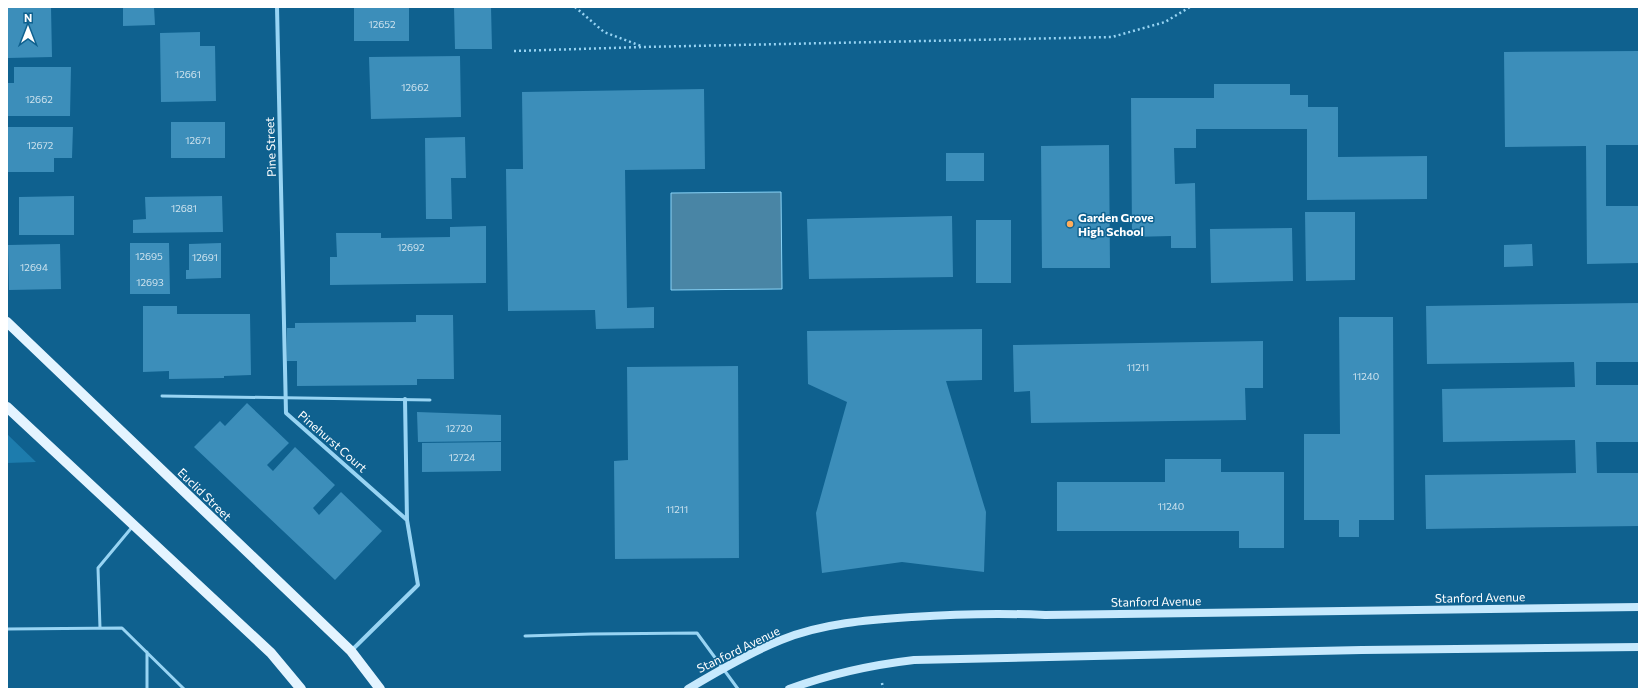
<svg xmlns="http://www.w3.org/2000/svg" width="1646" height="696" font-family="Commissioner,sans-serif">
<rect width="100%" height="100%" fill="#0f618f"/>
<path fill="#1d7cad" d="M7,434L36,462L7,463Z"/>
<path fill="#4985a5" stroke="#89d3f7" d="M781,192L782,289L671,290V193Z"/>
<path fill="#3c8eba" d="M51,7L52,57L8,58V8Z
M123,7H154L155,25L123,26Z
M354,7H409V41H354Z
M454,7H491L492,49H455Z
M200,32V46H215L216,101L161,102L160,33Z
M1639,51V145H1606V206H1639V263L1587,264L1586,146L1505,147L1504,52Z
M460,56L461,117L371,119L369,57Z
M14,67H71L70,116H7V83H14Z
M1214,84H1290V95H1308V107H1338V157L1427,156V199L1307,200V129H1196V148H1174L1175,184L1195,183L1196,248H1171V236L1132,237L1131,98H1214Z
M704,89L705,169L625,170L627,308L654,307V328L596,329L595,310L508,311L506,169H523L522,92Z
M171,122H225V158H171Z
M7,127H73L72,158H54V172H7Z
M465,137L466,178H451L452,219H426L425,138Z
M1109,145L1110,268H1042L1041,146Z
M946,153H984V181H946Z
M74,196V235H19V197Z
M222,196L223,232L133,233V220L146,219L145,197Z
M1305,212H1355V280L1306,281Z
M952,216L953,277L809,279L807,219Z
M976,220H1011V283H976Z
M486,226V283L330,285V257H337L336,233H381V238L450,237V227Z
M1292,228L1293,281L1211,283L1210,229Z
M130,243H169L170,294H130Z
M221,243V278L186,279V270H189V244Z
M60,244L61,289L9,290L8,245Z
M1532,244L1533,266L1504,267V245Z
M1639,303V362H1596V385H1639V442H1596L1597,473H1639V526L1426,529L1425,475L1576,473L1575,440L1443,442L1442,389L1575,387L1574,362L1427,364L1426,306Z
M143,306H177V314H250L251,375L224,376V378L169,379V371L143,372Z
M416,315H453L454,379H417V385L297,386V361H287V328H295V323L416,322Z
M1339,317H1393L1394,520H1359V537H1339V520H1304V434H1340Z
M982,329V380L946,381L986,512L984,572L902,562L822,573L816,513L847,402L808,384L807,331Z
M1263,341V388H1245L1246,420L1031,423L1030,391L1014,392L1013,345Z
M738,366L739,558L615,559L614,461L628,460L627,367Z
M247,403L289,443L267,465L273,471L295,447L335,485L313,508L319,515L341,492L382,531L335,580L194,447L220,421L225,426Z
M417,412L501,415V441L418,442Z
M501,442V471L422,472V443Z
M1165,459H1221V472H1284V548H1239V531H1057V482H1165Z"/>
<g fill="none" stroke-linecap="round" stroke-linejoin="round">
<path stroke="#98d4f3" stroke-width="2.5" stroke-dasharray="2 3" stroke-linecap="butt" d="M575,7L604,32L641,46
M514,51L643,47L1112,37L1165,22L1190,7
M882,683L883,689"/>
<path stroke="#98d4f3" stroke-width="3" d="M162,396L430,400
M100,628L98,568L133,526
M7,629L122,628L184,689
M525,636L591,634L697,633L738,689
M147,652V689"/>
<path stroke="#98d4f3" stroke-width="4" d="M277,7L286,413L407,520L418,585L351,651
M405,399L407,520"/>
<path stroke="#c7e9fd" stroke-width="8" d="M688,689C718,671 749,653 781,640C823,623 868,620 912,617C956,614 1001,613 1045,615L1639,607
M789,689C830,674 871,665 914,660L1362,650L1639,647"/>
<path stroke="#e4f4ff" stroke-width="10" d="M7,322L351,651L380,689
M7,407L271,653L301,689"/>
</g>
<circle fill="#ffad5a" stroke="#0f618f" stroke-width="1.5" cx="1070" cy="224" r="4"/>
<g text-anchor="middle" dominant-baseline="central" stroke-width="3" stroke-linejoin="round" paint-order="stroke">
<g font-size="10" fill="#cee3ee">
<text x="382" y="24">12652</text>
<text x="188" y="74">12661</text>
<text x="415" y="87">12662</text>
<text x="39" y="99">12662</text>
<text x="198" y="140">12671</text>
<text x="40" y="145">12672</text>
<text x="184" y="208">12681</text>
<text x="411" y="247">12692</text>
<text x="149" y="256">12695</text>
<text x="205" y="257">12691</text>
<text x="34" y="267">12694</text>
<text x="150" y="282">12693</text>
<text x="1138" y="367">11211</text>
<text x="1366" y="376">11240</text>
<text x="459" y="428">12720</text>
<text x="462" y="457">12724</text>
<text x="1171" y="506">11240</text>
<text x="677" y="509">11211</text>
</g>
<g font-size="12" fill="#fff" stroke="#0f618f">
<text transform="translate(270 147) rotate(-92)">Pine Street</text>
<text transform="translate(333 441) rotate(41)">Pinehurst Court</text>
<text transform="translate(205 494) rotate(44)">Euclid Street</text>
<text transform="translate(1480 597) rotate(-1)">Stanford Avenue</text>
<text transform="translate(1156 601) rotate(-1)">Stanford Avenue</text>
<text transform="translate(738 649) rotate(-26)">Stanford Avenue</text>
</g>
<g font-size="12" font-weight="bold" fill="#fff" stroke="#0f618f" text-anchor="start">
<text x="1078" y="217">Garden Grove<tspan x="1078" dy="14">High School</tspan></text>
</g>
</g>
<rect width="1646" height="696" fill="none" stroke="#ffffff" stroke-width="16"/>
<g transform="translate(28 28)" stroke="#0f618f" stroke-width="3" paint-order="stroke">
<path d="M0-3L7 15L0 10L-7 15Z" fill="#ffffff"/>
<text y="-6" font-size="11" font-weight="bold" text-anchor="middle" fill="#ffffff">N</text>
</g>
</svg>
